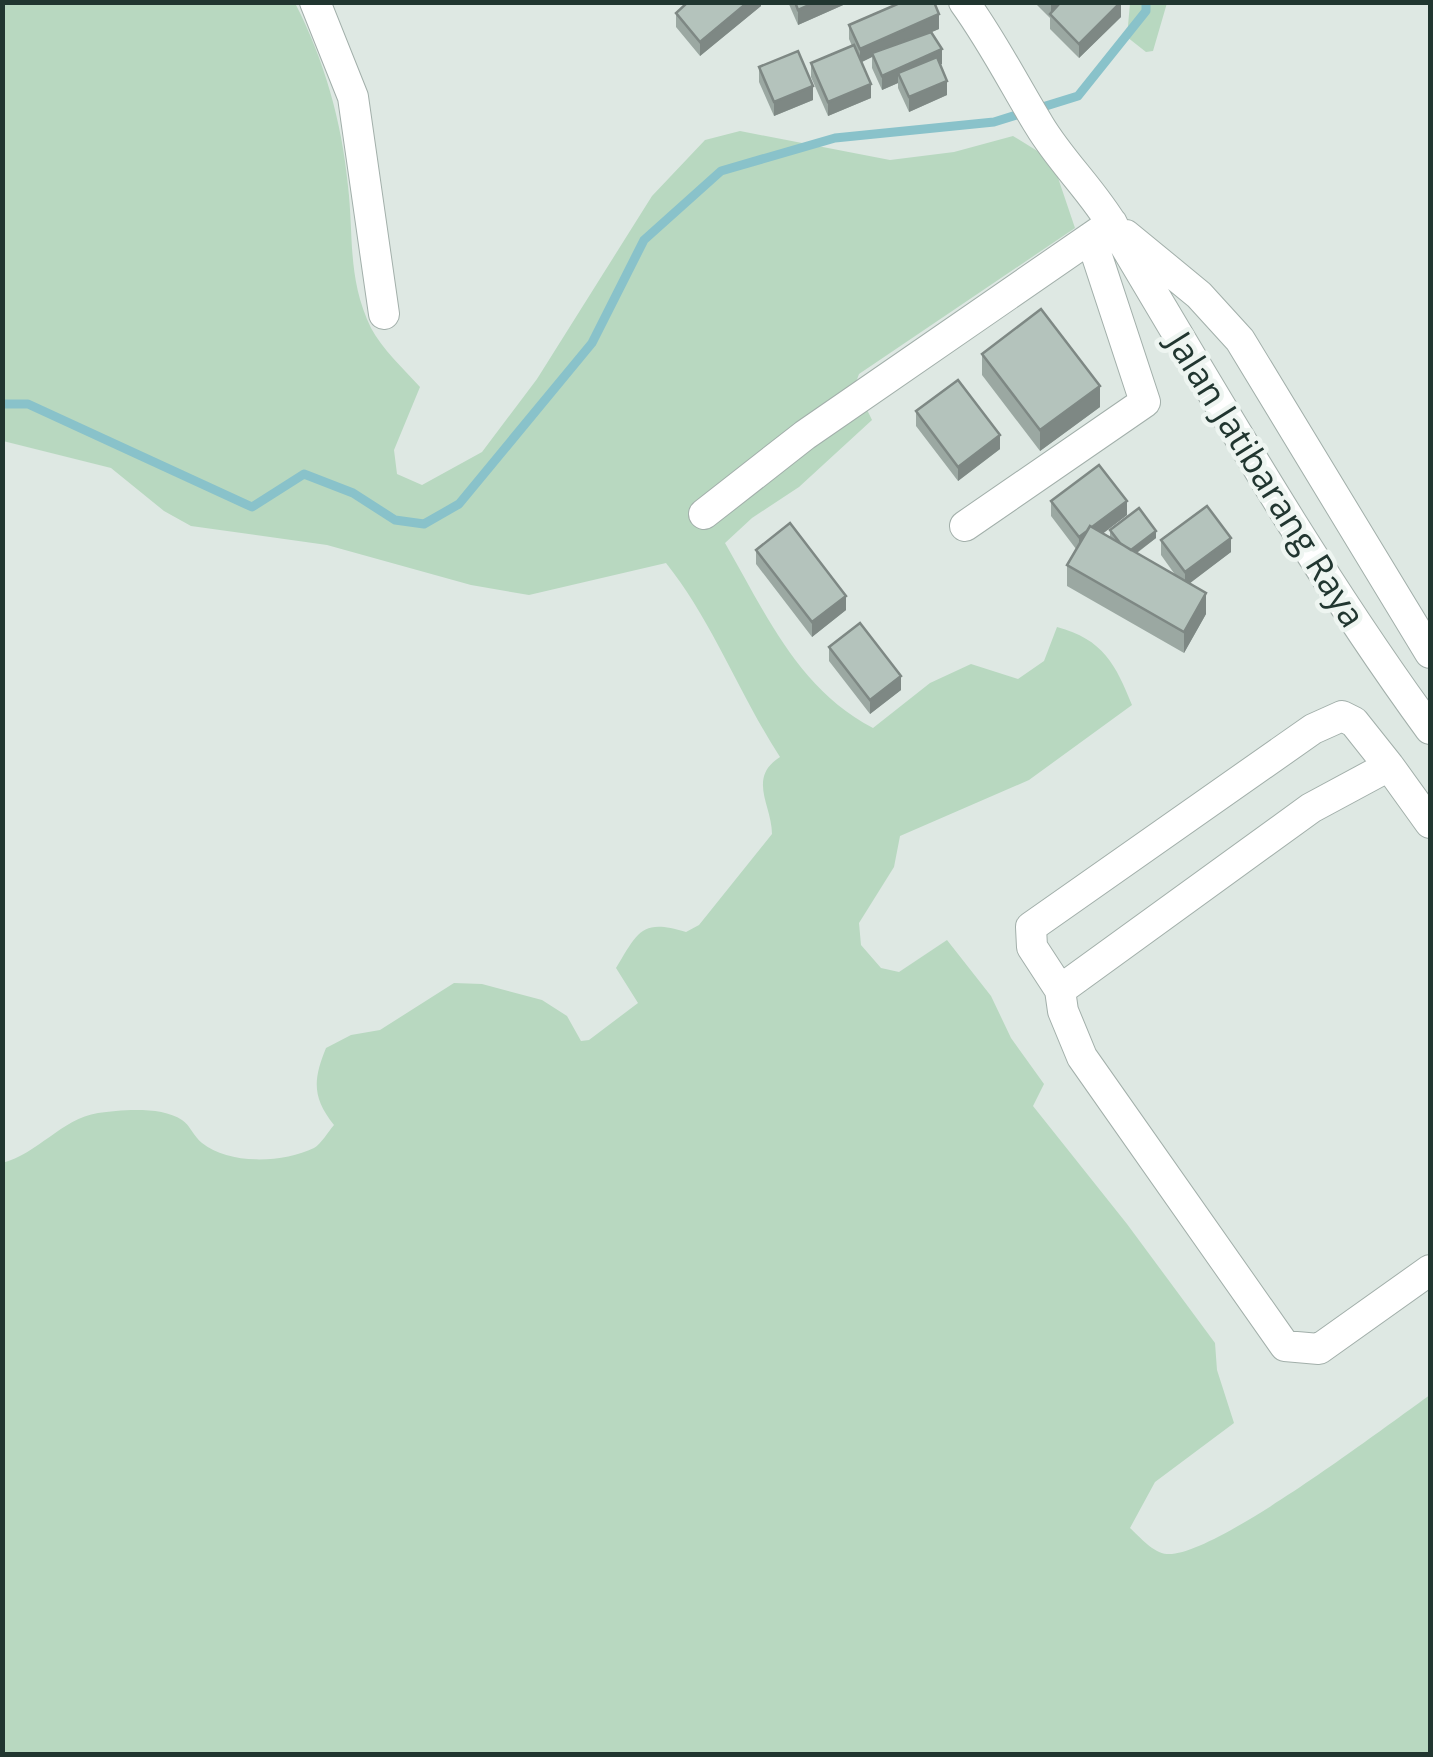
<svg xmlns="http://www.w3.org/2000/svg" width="1433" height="1757" font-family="'Open Sans',sans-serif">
<rect width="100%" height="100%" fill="#dee8e3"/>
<path fill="#b8d8c0" d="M3,3H295C324,59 342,122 348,186C354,237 347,278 371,328C382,349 404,369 420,387L394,450L397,474L422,485L482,452L537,379L652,196L705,140L740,131L890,160L954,152L1013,136L1052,160L1075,228L859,374L855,385L872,420L799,487L752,518L725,543C766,614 798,689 873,728L930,683L971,664L1018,679L1044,661L1057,627C1103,639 1116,665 1132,705L1029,780L900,836L894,867L859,923L861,945L881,968L899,972L947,940L991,996L1011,1038L1044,1084L1033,1106L1127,1224L1215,1343L1217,1370L1234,1423L1155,1482L1130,1528C1140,1537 1153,1553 1167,1554C1213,1558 1386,1426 1430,1395V1754H3L2,1163C38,1154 61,1119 98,1113C121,1110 161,1106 182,1120C190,1125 194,1137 202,1143C229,1165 283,1163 314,1148C321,1144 328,1132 334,1125C312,1097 313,1080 326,1048L351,1035L380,1030L454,983L482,984L542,1000L567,1016L581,1041L589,1040L638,1003L616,968C638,932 641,918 686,932L699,925L772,834C772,805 747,778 780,757C739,694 713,622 666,563L529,595L471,585L327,545L191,526L164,511L111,468L3,441Z
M1130,3H1167L1153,51L1146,52L1127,37Z"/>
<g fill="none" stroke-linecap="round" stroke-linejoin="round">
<path stroke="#89c2ca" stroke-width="9" d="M2,404H28L252,507L304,474L353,493L395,520L424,524L459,504L592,343L644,240L721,171L835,138L994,122L1078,96L1146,11V2"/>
<defs>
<path id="minor" d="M315,2L353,97L384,314
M964,2C993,42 1014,84 1039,125C1061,162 1094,192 1115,229C1216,398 1314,570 1430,729
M1126,235L1199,295L1240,340L1430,653
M704,514L805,435L1112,223
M965,526L1145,402L1091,238
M1430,823L1389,766L1311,808L1060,990L1063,1011L1082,1057L1285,1346L1319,1349L1430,1270
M1060,990L1032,947L1031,927L1313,729L1342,716L1354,722L1389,766"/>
</defs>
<use href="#minor" stroke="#a2afaa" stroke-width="32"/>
<use href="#minor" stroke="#fff" stroke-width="30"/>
</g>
<path fill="#9ba8a2" d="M761,2V6L700,56L676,27V13Z
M788,2H850L798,25Z
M1034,2H1121V17L1079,58L1050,29V18Z
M849,25L939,29L931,32L942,64H940L947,95L909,112L898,88V83L882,90L872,68V57L861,62L871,98L828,116L811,77V63L852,46L849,39Z
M759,67L813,100L774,116L759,82Z
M982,354L1100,407L1040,451L982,375Z
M916,411L1000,449L958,481L916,426Z
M1051,501L1127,515L1103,533L1110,538V530L1156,538L1137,553L1176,576L1161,555V540L1231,552L1189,583L1206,614L1184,653L1067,586V565L1076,549L1051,516Z
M756,550L846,610L812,637L756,564Z
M829,647L901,690L870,714L829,661Z"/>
<path fill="#7e8884" d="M748,2H761V6L700,56V42Z
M816,2H850L798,25V10Z
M1053,2H1067L1051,16V5Z
M1121,2V17L1079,58V44Z
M939,14V29L874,57L872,53V57L860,63V49Z
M942,49V64L902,82L898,73V83L882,90V76Z
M947,81V95L909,112V97Z
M871,84V98L828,116V102Z
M813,86V100L774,116V102Z
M1100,386V407L1040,451V430Z
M1000,435V449L958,481V467Z
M1127,501V515L1079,552V537Z
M1156,531V538L1127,560V553Z
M1231,538V552L1185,587V572Z
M1206,593V614L1184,653V632Z
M846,596V610L812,637V622Z
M901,676V690L870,714V700Z"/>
<path fill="#b4c3bc" stroke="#7e8884" stroke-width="2.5" d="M688,2H748L700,42L676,13Z
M795,2H816L798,10Z
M902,2H934L939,14L860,49L849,25Z
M1061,2H1121L1079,44L1050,14Z
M931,32L942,49L882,76L872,53Z
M854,45L871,84L828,102L811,63Z
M798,51L813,86L774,102L759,67Z
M937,57L947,81L909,97L898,73Z
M1041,309L1100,386L1040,430L982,354Z
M958,380L1000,435L958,467L916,411Z
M1099,465L1127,501L1092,527L1090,526L1087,531L1079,537L1051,501Z
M1207,506L1231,538L1185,572L1161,540Z
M1139,508L1156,531L1131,550L1120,543L1110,530Z
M790,523L846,596L812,622L756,550Z
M1090,526L1206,593L1184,632L1067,565Z
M860,623L901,676L870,700L829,647Z"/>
<g text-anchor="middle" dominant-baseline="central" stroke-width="9" stroke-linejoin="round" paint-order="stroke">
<g font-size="35" fill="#213630" stroke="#eef5f1">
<text transform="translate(1267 479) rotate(58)">Jalan Jatibarang Raya</text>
</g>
</g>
<rect width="1433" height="1757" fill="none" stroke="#213630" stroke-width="10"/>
</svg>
